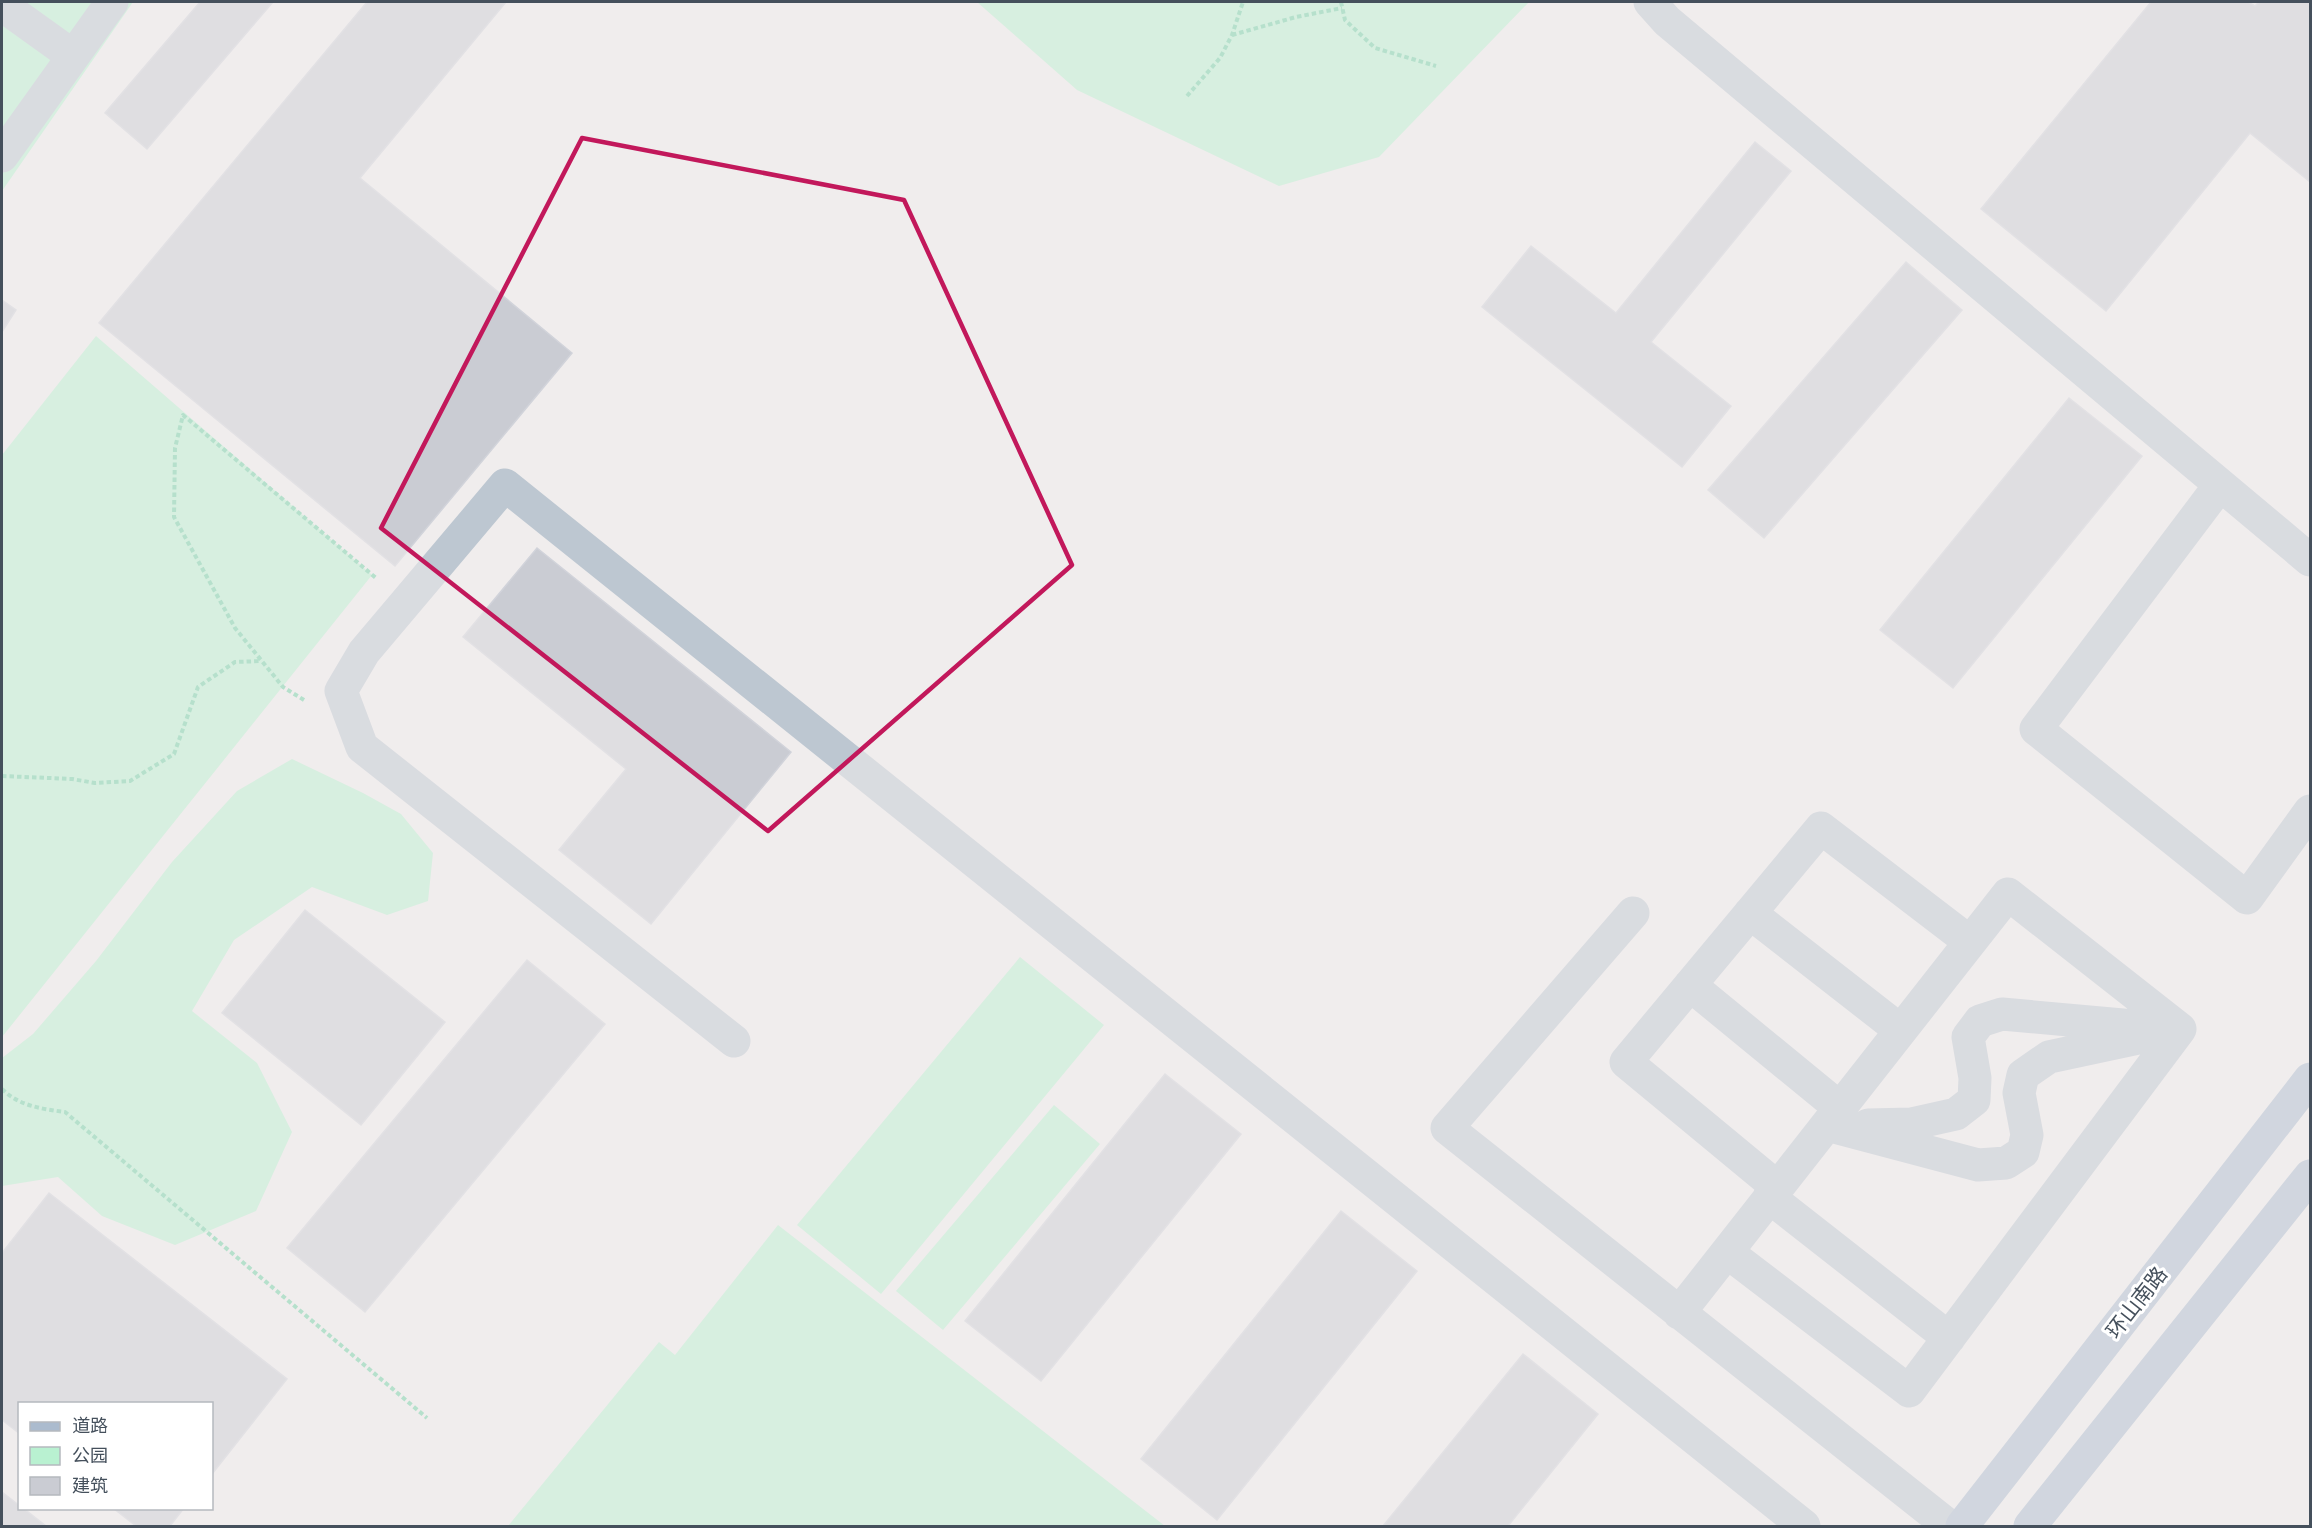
<svg xmlns="http://www.w3.org/2000/svg" width="2312" height="1528" font-family="Manrope,'Noto Sans SC',sans-serif">
<rect width="100%" height="100%" fill="#f0eded"/>
<path fill="#b9f1d1" d="M2,2H133L2,191Z
M977,2H1529L1379,157L1279,186L1077,90Z
M96,336L372,575L2,1037V455Z
M292,759L363,793L401,814L433,853L428,901L387,915L312,887L234,940L192,1011L257,1063L292,1132L256,1211L175,1245L102,1216L58,1177L2,1186V1058L33,1034L96,961L172,862L237,791Z
M1020,957L1104,1025L881,1294L797,1225Z
M1054,1105L1100,1144L943,1330L896,1291Z
M778,1225L1165,1526H508L659,1342L675,1355Z"/>
<path fill="#caccd3" stroke="#d1d3da" stroke-width="1.5" d="M200,2H273L147,149L105,113Z
M367,2H506L360,178L572,353L395,566L99,323Z
M2151,2H2248L2255,6L2259,2H2310V182L2250,133L2106,311L1981,209Z
M1755,142L1791,171L1651,342L1731,406L1682,467L1482,307L1531,246L1616,313Z
M1906,262L1962,310L1764,538L1708,490Z
M2,300L16,310L2,332Z
M2069,398L2142,456L1953,688L1880,630Z
M537,548L791,752L651,924L559,850L626,769L463,637Z
M305,910L445,1022L361,1125L222,1013Z
M527,960L605,1024L365,1312L287,1248Z
M1165,1074L1241,1134L1041,1381L965,1321Z
M49,1193L287,1379L212,1474V1404H20V1434L2,1420V1253Z
M1341,1211L1417,1271L1217,1520L1141,1459Z
M1523,1354L1598,1414L1508,1526H1383Z
M2,1492L20,1506V1508H23L46,1526H2Z
M113,1508H184L170,1526H136Z"/>
<g fill="none" stroke-linecap="round" stroke-linejoin="round">
<path stroke="#6fd1a5" stroke-width="4" stroke-dasharray="4.5 3" stroke-linecap="butt" d="M1341,2L1345,20L1375,48L1436,66
M1232,35L1296,17L1342,8
M1187,96L1220,58L1232,35L1243,2
M304,700L283,687L235,628L174,517L175,448L183,415L376,578
M2,776L72,779L95,783L130,781L174,754L198,687L235,662L261,661
M2,1089C19,1106 42,1109 65,1112L427,1418"/>
<path stroke="#bdc7d1" stroke-width="33" d="M1650,2L1667,21L2310,560
M2,5L73,56
M2,156L112,2
M2220,485L2036,729L2247,898L2310,811
M1633,913L1447,1128L1949,1526
M1750,913L1900,1030
M1690,985L1840,1108
M734,1041L362,747L341,691L364,652L505,485L1804,1526
M1827,1125L1978,1165L2006,1163L2023,1152L2027,1135L2019,1093L2023,1075L2049,1057L2180,1029
M1868,1125L1911,1124L1956,1114L1974,1100L1975,1078L1968,1037L1980,1021L2002,1014L2145,1027
M1777,1187L1626,1062L1821,828L1970,942
M1769,1197L1949,1338
M1679,1313L2008,894L2180,1029L1909,1391L1727,1252"/>
<path stroke="#abbbce" stroke-width="33" d="M1962,1526L2310,1079
M2030,1526L2310,1176"/>
</g>
<path d="M0 0H2312V1528H0ZM582,138L904,200L1072,565L768,831L381,528Z" fill="#f0eded" fill-opacity=".55" fill-rule="evenodd"/>
<path fill="none" stroke="#c2185b" stroke-width="4.5" stroke-linejoin="round" d="M582,138L904,200L1072,565L768,831L381,528Z"/>
<g text-anchor="middle" dominant-baseline="central" stroke-width="6" stroke-linejoin="round" paint-order="stroke">
<g font-size="21" fill="#45505c" stroke="#fff">
<text transform="translate(2136 1302) rotate(-52)">环山南路</text>
</g>
</g>
<rect width="2312" height="1528" fill="none" stroke="#45505c" stroke-width="6"/>
<rect x="18" y="1402" width="195" height="108" fill="#ffffff" stroke="#b5b9be" stroke-width="1.5"/>
<rect x="30" y="1422" width="30" height="9" fill="#abbbce" stroke="#b5b9be" stroke-width="1.5"/>
<text x="72" y="1432" font-size="18" fill="#45505c">道路</text>
<rect x="30" y="1447" width="30" height="18" fill="#b9f1d1" stroke="#b5b9be" stroke-width="1.5"/>
<text x="72" y="1462" font-size="18" fill="#45505c">公园</text>
<rect x="30" y="1477" width="30" height="18" fill="#caccd3" stroke="#b5b9be" stroke-width="1.5"/>
<text x="72" y="1492" font-size="18" fill="#45505c">建筑</text>
</svg>
